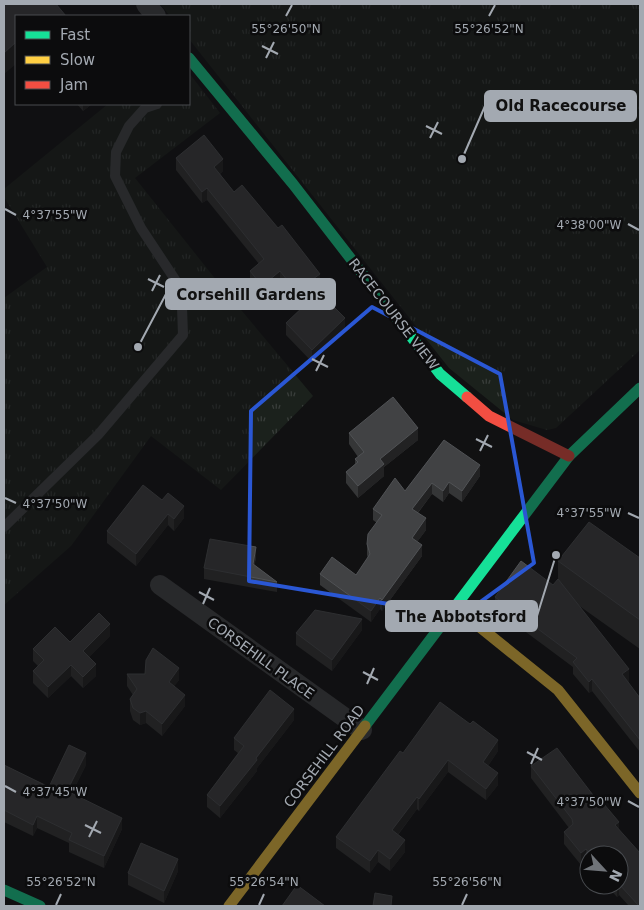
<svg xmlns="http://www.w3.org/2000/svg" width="644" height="910" font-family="'DejaVu Sans',sans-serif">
<defs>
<pattern id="park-tufts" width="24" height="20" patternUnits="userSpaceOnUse" patternTransform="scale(1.25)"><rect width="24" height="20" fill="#1b211c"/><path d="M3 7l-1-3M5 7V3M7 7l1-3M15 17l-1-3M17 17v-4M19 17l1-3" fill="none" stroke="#393e3b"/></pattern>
</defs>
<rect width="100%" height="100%" fill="#111112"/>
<path fill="url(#park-tufts)" d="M160,4H640V350L556,428L547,430L513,420L449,368L189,39V16H170Z
M189,73L220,113L135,178L221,286L313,396L221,490L151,436L71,546L4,605V298L47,267L4,197V189L108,104H189Z"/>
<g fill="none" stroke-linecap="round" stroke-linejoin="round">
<path stroke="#45474a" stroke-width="10" d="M4,527L98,435L183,335L182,307L176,281L141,228L115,176L116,152L129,126L145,108L157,104"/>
<path stroke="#45474a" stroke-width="20" d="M146,4L156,16
M160,585L362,730"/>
<path stroke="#16e098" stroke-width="11" d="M189,58L293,184L440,374L467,397
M365,726L569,456L640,388
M4,890L40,906"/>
<path stroke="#ffcf43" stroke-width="11" d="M455,607L558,690L640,793
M229,906L365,726"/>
<path stroke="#f24e42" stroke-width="11" d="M467,397L489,416L569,456"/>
</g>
<path fill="#353637" d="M77,104H92L83,111Z
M176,158L223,171L220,174L234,192L320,286L316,289L345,330L312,362L286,335V323L301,309L280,283L262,297L250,282V271L259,264L207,200L202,203L176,170Z
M349,433L418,440L384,467V476L358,498L346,483V472L355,464V459L358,457L349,444Z
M444,440L480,476L462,502L449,493L443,502L432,494L418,513L426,530L417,542L422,556L382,611L380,609L371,622L320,585V574L356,575L368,558L367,555V544L377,523L373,520V509L405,491Z
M143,485L184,518L174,531L168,525L136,566L107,543V531Z
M256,558L254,565L277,582V592L204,579V568Z
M640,558V649L578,605L629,681L628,682L640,698V752L592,691L589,693L573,674V667L495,609V597L553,585L558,580V561Z
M362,630L332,671L296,645V633Z
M110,636L89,657L96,676L83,688L71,676L48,698L33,683V671L38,666L33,661V649L70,642Z
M127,674L179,680L174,686L185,706L162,736L146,723L140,725L133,720L130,711V699L133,695L127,686Z
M294,720L257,768V771L220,818L207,807V795L238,753L234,750V738Z
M498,751L488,766L498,785L486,800L448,772L419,811L417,809L398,835L405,852L390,871L378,862L370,873L336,848V837L403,753Z
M4,765L49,787L86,765L72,793L122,829L104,868L69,852V843L37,828L33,836L4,822Z
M531,766L619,829L640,906H629L619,895L617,897L606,885H619V855H589V864L586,861L581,865L564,844V832L569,828L531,778Z
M178,871L164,903L128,885V873Z"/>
<path fill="#222223" d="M16,42V64L4,74V53Z
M83,104H92L83,111Z
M223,159V171L214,178V167Z
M207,188V200L202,203V192Z
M280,271V283L262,297V286Z
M320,274V286L309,294V282Z
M345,318V330L312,362V350Z
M418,428V440L384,467V476L358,498V486L380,459Z
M480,465V476L462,502V491Z
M449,482V493L443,502V491Z
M432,483V494L412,520V509Z
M184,506V518L174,531V519Z
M168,514V525L136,566V554Z
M426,518V530L412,549V538Z
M422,545V556L382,611V600Z
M256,547V558L253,574V564Z
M380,598V609L371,622V611Z
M362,619V630L332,671V660Z
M110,624V636L83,663V651Z
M96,664V676L83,688V677Z
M71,665V676L48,698V687Z
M179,668V680L169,693V682Z
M629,669V681L622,686V674Z
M592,679V691L589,693V682Z
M185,695V706L162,736V724Z
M294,709V720L257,768V771L220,818V806Z
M146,711V723L140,725V713Z
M498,740V751L483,773V762Z
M86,753V765L67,803V791Z
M448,760V772L419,811V799Z
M498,773V785L486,800V789Z
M417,797V809L392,842V830Z
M37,816V828L33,836V825Z
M122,818V829L104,868V856Z
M619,822V833L615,825Z
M405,840V852L390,871V859Z
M586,849V861L581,865V853Z
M378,850V862L370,873V861Z
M178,859V871L164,903V891Z
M619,883V895L617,897V886L619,885Z"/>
<path fill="#414244" stroke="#505255" d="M4,4H56L66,16H16V42L4,53Z
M204,135L223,159L214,167L234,192L242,185L278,228L282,225L320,274L309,282L345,318L312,350L286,323L306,304L280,271L262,286L250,271L264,259L207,188L202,192L176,158Z
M393,397L418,428L380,459L384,464L358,486L346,472L358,462L355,459L364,452L349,433Z
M444,440L480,465L462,491L449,482L443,491L432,483L412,509L426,518L412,538L422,545L382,600L380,598L371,611L320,574L332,557L356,575L370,554L367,544L368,534L382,515L373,509L395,478L405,491Z
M143,485L162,500L168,493L184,506L174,519L168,514L136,554L107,531Z
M589,522L640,558V620L558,561Z
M210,539L256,547L253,564L277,582L204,568Z
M521,561L553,585L558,579L629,669L622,674L640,698V740L592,679L589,682L573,662L577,658L495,597Z
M315,610L362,619L332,660L296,633Z
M99,613L110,624L83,651L96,664L83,677L71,665L48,687L33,671L44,660L33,649L55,627L70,642Z
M153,648L179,668L169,682L185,695L162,724L146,711L140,713L133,708L130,699L137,689L127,674H145L146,660Z
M270,690L294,709L256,758L257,760L220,806L207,795L244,746L234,738Z
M440,702L470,724L473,721L498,740L483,762L498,773L486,789L448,760L419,799L417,797L392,830L405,840L390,859L378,850L370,861L336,837L400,751L403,753Z
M69,745L86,753L67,791L122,818L104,856L69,840L72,833L37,816L33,825L4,810V765L49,787Z
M557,748L596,799L598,797L619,822L615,825L640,853V906H639L619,884V855H591L586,849L581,853L564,832L573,824L572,819L531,766Z
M141,843L178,859L164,891L128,873Z
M297,885L325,906H282Z
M375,893L392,896L391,906H373Z"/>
<path d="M0 0H644V910H0ZM372,307L500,374L534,563L461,616L249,581L251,411Z" fill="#111112" fill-opacity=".55" fill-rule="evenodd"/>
<path fill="none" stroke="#2a57d4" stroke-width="4" stroke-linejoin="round" d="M372,307L500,374L534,563L461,616L249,581L251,411Z"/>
<path fill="none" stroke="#a3a9b1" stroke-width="2" d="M286,16L292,5M489,16L495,5M262,46L278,54M266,58L274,42M426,126L442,134M430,138L438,122M5,209L16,215M628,224L639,230M148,279L164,287M152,291L160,275M312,359L328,367M316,371L324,355M476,439L492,447M480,451L488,435M5,498L16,503M628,513L639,518M199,592L214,600M203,604L210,588M363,672L378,680M367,684L374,668M527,752L542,760M531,764L538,748M5,786L16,792M628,801L639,807M85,825L101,833M89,837L97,821M56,905L61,894M259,905L264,894M462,905L467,894"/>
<g text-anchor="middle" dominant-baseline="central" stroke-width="5" stroke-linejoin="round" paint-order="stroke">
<g font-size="14" fill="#a3a9b1" stroke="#0c0c0d">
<text transform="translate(394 314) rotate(52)">RACECOURSE VIEW</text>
<text transform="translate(261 658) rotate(36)">CORSEHILL PLACE</text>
<text transform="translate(324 756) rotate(-53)">CORSEHILL ROAD</text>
</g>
</g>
<g font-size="12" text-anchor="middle" fill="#a3a9b1" stroke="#0c0c0d" stroke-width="5" stroke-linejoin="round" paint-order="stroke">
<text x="286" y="33">55°26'50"N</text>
<text x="489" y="33">55°26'52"N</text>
<text x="55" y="219">4°37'55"W</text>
<text x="589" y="229">4°38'00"W</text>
<text x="55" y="508">4°37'50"W</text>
<text x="589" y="517">4°37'55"W</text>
<text x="55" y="796">4°37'45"W</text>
<text x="589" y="806">4°37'50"W</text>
<text x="61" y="886">55°26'52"N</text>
<text x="264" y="886">55°26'54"N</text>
<text x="467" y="886">55°26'56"N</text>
</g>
<path fill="none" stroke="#a3a9b1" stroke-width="2" d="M462 159L485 106M138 347L166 294M556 555L537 616"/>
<g fill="#a3a9b1" stroke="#0c0c0d" stroke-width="2">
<circle cx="462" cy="159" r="5"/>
<circle cx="138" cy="347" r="5"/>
<circle cx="556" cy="555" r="5"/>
</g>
<g fill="#a3a9b1" stroke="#a3a9b1" stroke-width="2">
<rect x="485" y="91" width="151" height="30" rx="5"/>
<rect x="166" y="279" width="169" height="30" rx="5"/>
<rect x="386" y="601" width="151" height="30" rx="5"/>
</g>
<g font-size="15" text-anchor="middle" font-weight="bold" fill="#111">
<text x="561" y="111">Old Racecourse</text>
<text x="251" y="300">Corsehill Gardens</text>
<text x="461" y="622">The Abbotsford</text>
</g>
<rect width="644" height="910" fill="none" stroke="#a3a9b1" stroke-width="10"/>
<rect x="15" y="15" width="175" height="90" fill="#0c0c0d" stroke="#484b4f"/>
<rect x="25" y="31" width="25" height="8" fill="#16e098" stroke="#484b4f"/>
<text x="60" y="40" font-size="15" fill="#a3a9b1">Fast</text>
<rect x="25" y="56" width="25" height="8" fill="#ffcf43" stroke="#484b4f"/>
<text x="60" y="65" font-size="15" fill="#a3a9b1">Slow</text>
<rect x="25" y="81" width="25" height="8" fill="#f24e42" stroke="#484b4f"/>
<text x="60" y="90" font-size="15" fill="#a3a9b1">Jam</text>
<g transform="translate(604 870) rotate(116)"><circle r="24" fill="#0c0c0d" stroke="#484b4f"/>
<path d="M0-4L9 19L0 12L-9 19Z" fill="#707479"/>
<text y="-8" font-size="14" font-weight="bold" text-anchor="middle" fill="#a3a9b1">N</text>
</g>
</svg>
